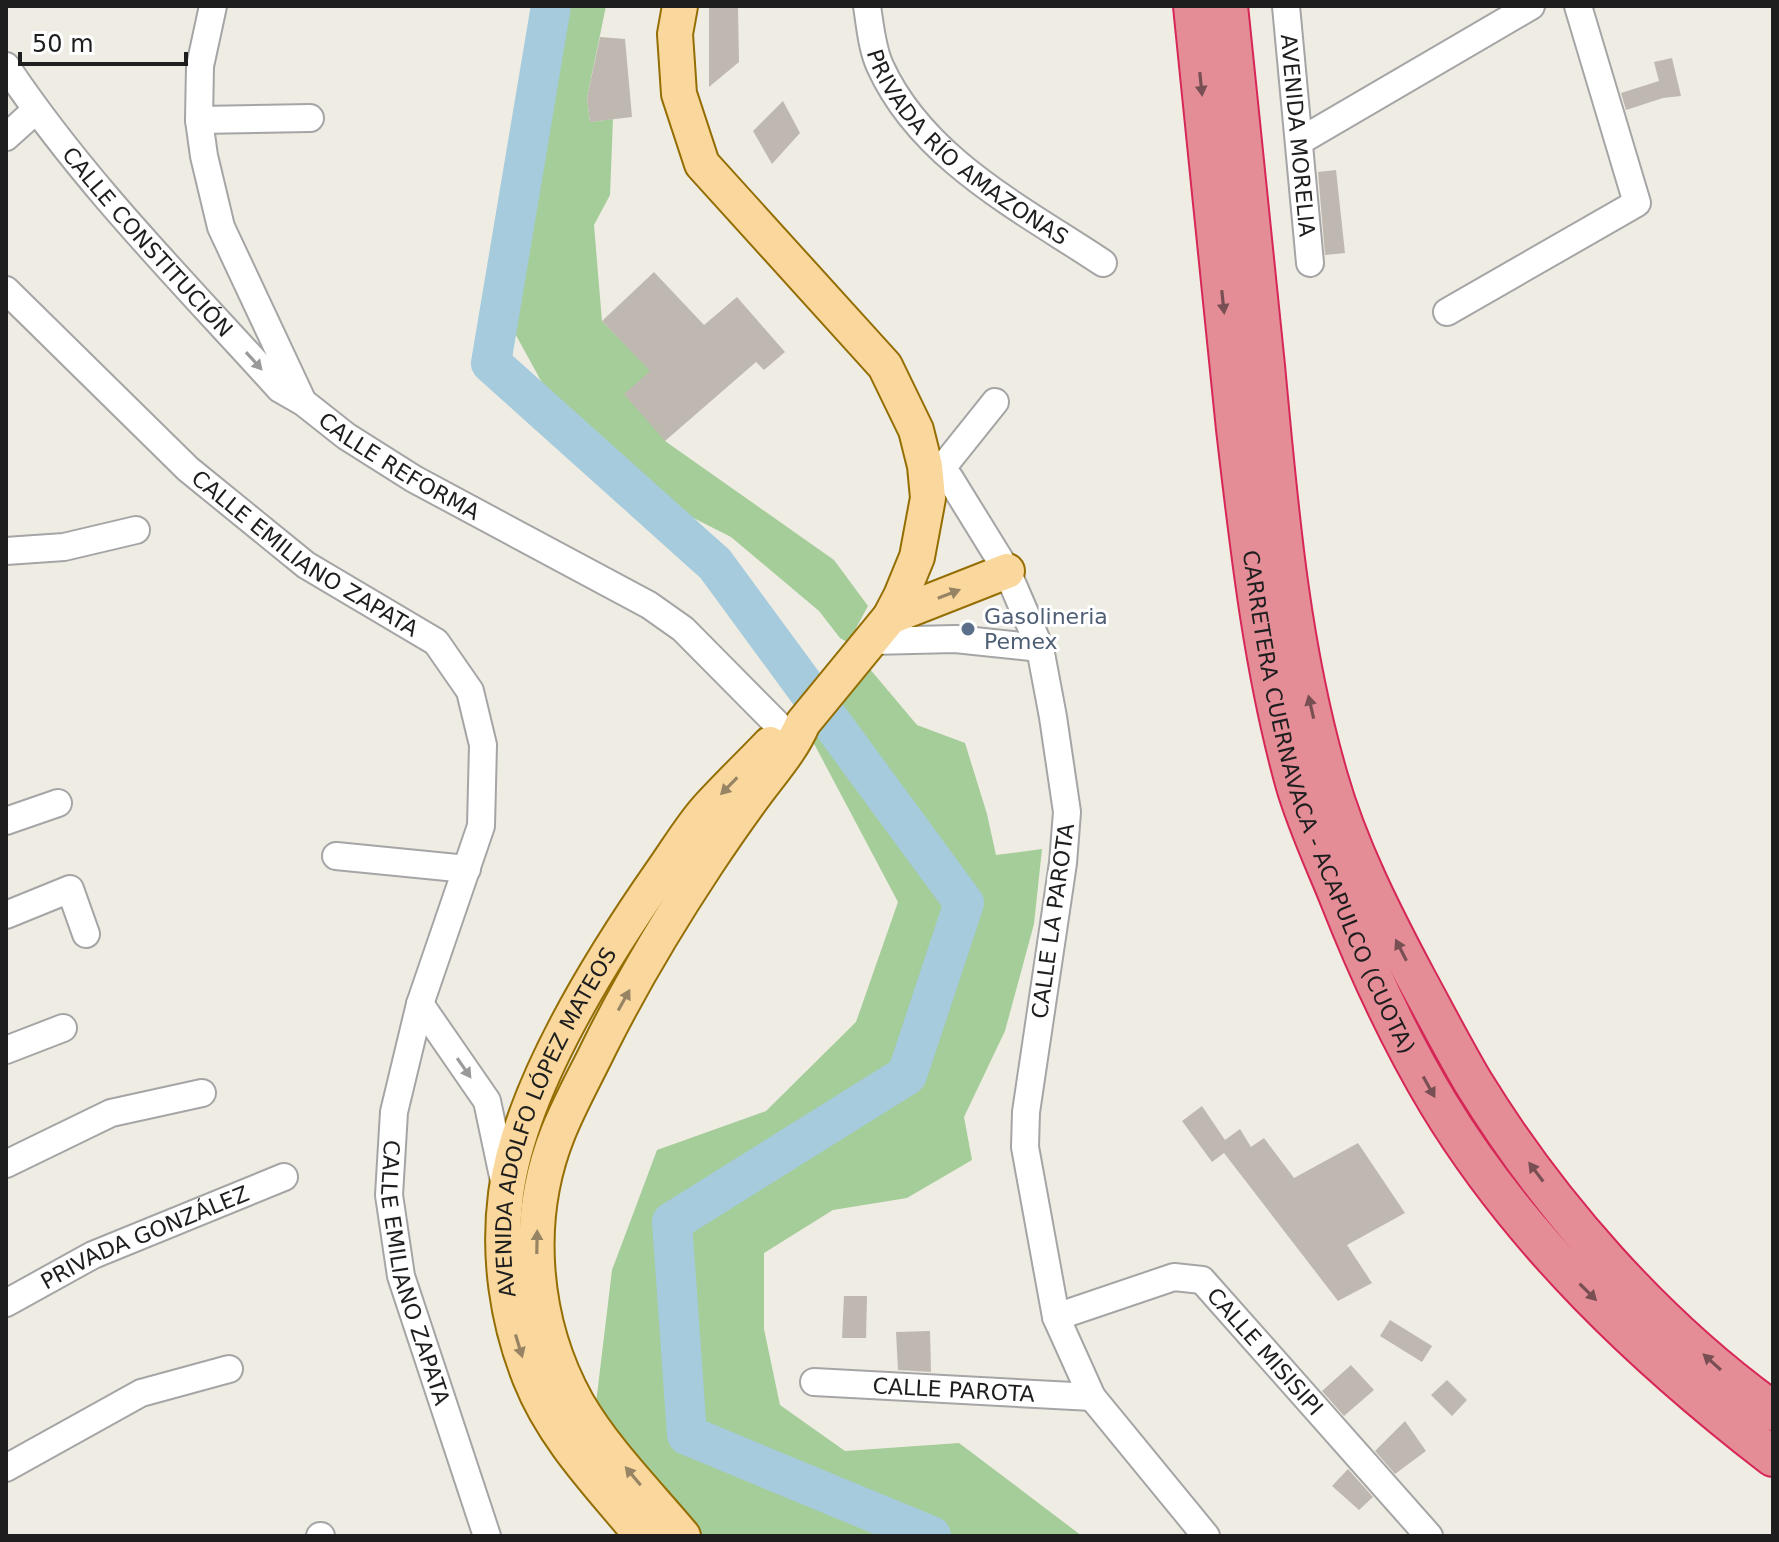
<svg xmlns="http://www.w3.org/2000/svg" width="1779" height="1542" font-family="'DejaVu Sans',sans-serif">
<rect width="100%" height="100%" fill="#efece4"/>
<path fill="#a5cd99" d="M555,6H606L587,98L590,122L613,119L610,195L594,225L602,321L651,371L665,441L834,560L868,606L848,643L917,725L965,743L987,814L996,855L1042,849L1034,924L1005,1031L964,1117L972,1160L907,1198L833,1210L764,1253V1329L780,1405L845,1451L959,1443L1082,1536H683L593,1428L612,1270L657,1150L766,1111L856,1022L898,902L803,723L847,642L840,638L819,611L731,537L636,489L557,410L507,319L502,228Z"/>
<g fill="none" stroke-linecap="round" stroke-linejoin="round">
<path stroke="#a5cbdc" stroke-width="40" d="M551,6L491,363L715,564L964,903L907,1075L672,1222L687,1435L931,1536"/>
</g>
<path fill="#bfb8b0" d="M709,6H738L739,62L709,87Z
M600,37L625,39L632,117L590,122L587,98Z
M1672,58L1681,96L1663,98L1626,110L1621,93L1659,81L1654,62Z
M783,101L800,133L772,164L753,131Z
M1336,170L1345,253L1325,255L1318,172Z
M654,272L704,325L737,297L785,352L764,370L756,362L665,441L624,394L650,371L602,321Z
M1202,1106L1225,1140L1240,1129L1251,1147L1264,1138L1294,1178L1358,1143L1405,1213L1347,1245L1372,1283L1338,1301L1224,1153L1212,1162L1182,1121Z
M844,1296H867L866,1338H842Z
M1390,1320L1432,1346L1422,1362L1380,1336Z
M930,1331L931,1372L898,1370L896,1332Z
M1351,1365L1374,1390L1344,1416L1322,1391Z
M1447,1380L1467,1400L1452,1416L1431,1395Z
M1405,1421L1426,1451L1395,1474L1375,1451Z
M1348,1469L1373,1497L1359,1510L1332,1486Z"/>
<g fill="none" stroke-linecap="round" stroke-linejoin="round">
<defs>
<g id="minor">
<path id="s1" d="M213,6L200,66L199,120L204,156L221,227L303,402L346,436L414,479L649,605L683,629L795,742"/>
<path id="s2" d="M867,6C870,25 872,49 880,66C922,159 1022,209 1103,263"/>
<path id="s3" d="M1286,6L1310,263"/>
<path id="s4" d="M6,66C84,183 185,284 280,389L301,401"/>
<path d="M199,120L310,118"/>
<path d="M6,137L36,110"/>
<path d="M1300,141L1531,6"/>
<path id="s5" d="M6,290L188,469L306,565L436,642L470,691L483,745L481,826L420,1004L394,1112L389,1195L401,1276L487,1536"/>
<path d="M1447,312L1637,203L1578,6"/>
<path d="M925,466L949,477L1007,571L1040,648L1053,717L1067,812L1063,863L1026,1112L1025,1147L1056,1317L1092,1397L1206,1536"/>
<path d="M939,472L995,402"/>
<path d="M6,551L64,547L136,530"/>
<path d="M871,641L955,639L1040,648"/>
<path d="M6,821L58,803"/>
<path d="M336,856L467,869"/>
<path d="M6,915L70,889L86,934"/>
<path d="M420,1004L487,1101L504,1181"/>
<path d="M6,1050L63,1028"/>
<path d="M6,1164L111,1113L202,1093"/>
<path id="s6" d="M6,1303L93,1255L284,1177"/>
<path id="s7" d="M1056,1317L1174,1277L1202,1280L1429,1536"/>
<path id="s8" d="M814,1382L1092,1397"/>
<path d="M6,1468L141,1393L229,1369"/>
<path d="M320,1536H321"/>
</g>
<g id="major">
<path d="M680,6L675,34L679,94L702,164L885,366L916,430L925,466L928,498L917,557L901,596L890,617L803,723C792,749 773,770 756,793C739,816 723,839 707,863C668,922 632,982 600,1046C586,1075 570,1103 558,1133C523,1220 532,1322 577,1403C605,1451 647,1493 683,1536"/>
<path d="M890,617L1007,571"/>
<path id="s9" d="M642,1536C601,1486 554,1439 530,1378C507,1320 498,1256 506,1194C520,1087 603,956 664,869C678,849 691,827 707,809C727,787 749,766 770,744"/>
</g>
<g id="highway">
<path id="s10" d="M1193,6C1207,147 1221,288 1236,429C1250,548 1263,667 1295,783C1306,822 1324,860 1339,897C1367,968 1399,1038 1438,1103C1522,1242 1645,1358 1773,1457"/>
<path d="M1228,6C1240,126 1253,246 1265,366C1278,504 1289,643 1328,777C1348,847 1382,914 1416,978C1435,1013 1453,1048 1473,1082C1549,1206 1655,1326 1773,1411"/>
</g>
</defs>
<use href="#minor" stroke="#a5a5a5" stroke-width="30"/>
<use href="#major" stroke="#946e03" stroke-width="38"/>
<use href="#highway" stroke="#d62757" stroke-width="42"/>
<use href="#minor" stroke="#fff" stroke-width="26"/>
<use href="#major" stroke="#fad89d" stroke-width="34"/>
<use href="#highway" stroke="#e58d97" stroke-width="38"/>
</g>
<defs><path id="oneway-solid" d="M-6-.8H1V-3.2L6.5 0L1 3.2V.8H-6Z" transform="scale(2)"/></defs>
<g fill="#785054">
<use href="#oneway-solid" transform="translate(1201 84) rotate(84)"/>
<use href="#oneway-solid" transform="translate(1223 302) rotate(84)"/>
<use href="#oneway-solid" transform="translate(1311 707) rotate(-103)"/>
<use href="#oneway-solid" transform="translate(1401 950) rotate(-117)"/>
<use href="#oneway-solid" transform="translate(1429 1087) rotate(61)"/>
<use href="#oneway-solid" transform="translate(1536 1172) rotate(-127)"/>
<use href="#oneway-solid" transform="translate(1588 1292) rotate(45)"/>
<use href="#oneway-solid" transform="translate(1712 1362) rotate(-138)"/>
</g>
<g fill="#9a9a9a">
<use href="#oneway-solid" transform="translate(254 361) rotate(48)"/>
<use href="#oneway-solid" transform="translate(464 1068) rotate(55)"/>
</g>
<g fill="#978464">
<use href="#oneway-solid" transform="translate(949 594) rotate(-21)"/>
<use href="#oneway-solid" transform="translate(729 786) rotate(134)"/>
<use href="#oneway-solid" transform="translate(624 1000) rotate(-61)"/>
<use href="#oneway-solid" transform="translate(537 1242) rotate(-89)"/>
<use href="#oneway-solid" transform="translate(519 1346) rotate(73)"/>
<use href="#oneway-solid" transform="translate(633 1476) rotate(-130)"/>
</g>
<circle fill="#5c6f8a" stroke="#fff" stroke-width="3" cx="968" cy="629" r="8"/>
<g text-anchor="middle" dominant-baseline="central" stroke-width="6" stroke-linejoin="round" paint-order="stroke">
<g font-size="22" fill="#1e1e1e" stroke="#fff">
<text stroke="none"><textPath href="#s3" startOffset="130">AVENIDA MORELIA</textPath></text>
<text stroke="none"><textPath href="#s2" startOffset="182">PRIVADA RÍO AMAZONAS</textPath></text>
<text stroke="none"><textPath href="#s4" startOffset="226">CALLE CONSTITUCIÓN</textPath></text>
<text stroke="none"><textPath href="#s1" startOffset="534">CALLE REFORMA</textPath></text>
<text stroke="none"><textPath href="#s5" startOffset="400">CALLE EMILIANO ZAPATA</textPath></text>
<text stroke="none"><textPath href="#s10" startOffset="812">CARRETERA CUERNAVACA - ACAPULCO (CUOTA)</textPath></text>
<text transform="translate(1053 921) rotate(-82)">CALLE LA PAROTA</text>
<text stroke="none"><textPath href="#s9" startOffset="464">AVENIDA ADOLFO LÓPEZ MATEOS</textPath></text>
<text stroke="none"><textPath href="#s6" startOffset="154">PRIVADA GONZÁLEZ</textPath></text>
<text stroke="none"><textPath href="#s5" startOffset="1218">CALLE EMILIANO ZAPATA</textPath></text>
<text stroke="none"><textPath href="#s7" startOffset="248">CALLE MISISIPI</textPath></text>
<text stroke="none"><textPath href="#s8" startOffset="140">CALLE PAROTA</textPath></text>
</g>
<g font-size="22" fill="#4e5e75" stroke="#fff" text-anchor="start">
<text x="984" y="616">Gasolineria<tspan x="984" dy="25">Pemex</tspan></text>
</g>
</g>
<rect width="1779" height="1542" fill="none" stroke="#1e1e1e" stroke-width="16"/>
<path d="M20 52v12h166v-12" fill="none" stroke="#1e1e1e" stroke-width="4"/>
<text x="32" y="52" font-size="24" fill="#1e1e1e" stroke="#ffffff" stroke-width="6" paint-order="stroke">50 m</text>
</svg>
